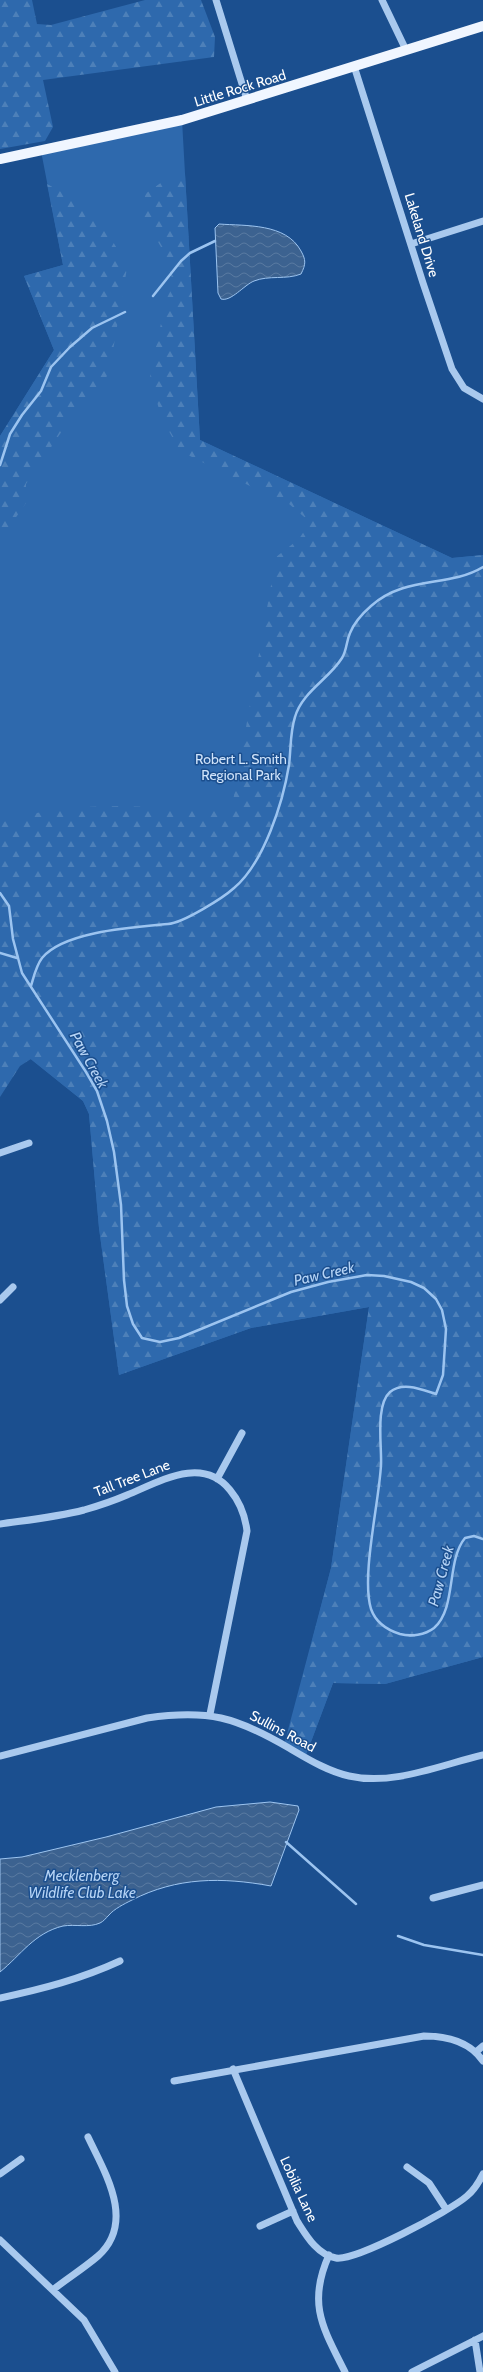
<svg xmlns="http://www.w3.org/2000/svg" width="483" height="2372" font-family="Cabin,sans-serif">
<defs>
<pattern id="forest-firs" width="22" height="20" patternUnits="userSpaceOnUse"><rect width="22" height="20" fill="#2e69ad"/><path d="M5 1l3.5 6h-7zM16 11l3.5 6h-7z" fill="#4d80b9"/></pattern>
<pattern id="water-waves" width="16" height="10" patternUnits="userSpaceOnUse"><rect width="16" height="10" fill="#3c6290"/><path d="M0 5q4-4 8 0t8 0" fill="none" stroke="#597aa1"/></pattern>
</defs>
<rect width="100%" height="100%" fill="#1b4f8f"/>
<path fill="#2e69ad" d="M182,120L200,440L452,558L483,555V1657L385,1684L333,1683L305,1758L284,1745L331,1568L369,1307L251,1328L119,1375L99,1228L89,1114L83,1101L13,1045L0,893V436L54,350L24,276L63,265L41,151Z"/>
<path fill="url(#forest-firs)" d="M0,0H32L37,24L51,25L145,0H201L215,37L214,57L43,80L53,127L45,141L0,149Z
M185,174L200,440L452,558L483,555V1657L385,1684L333,1683L309,1747L288,1734L331,1568L369,1307L251,1328L119,1375L99,1228L89,1114L83,1101L31,1059L20,1066L0,1097V823C68,798 156,807 227,812L233,801L276,557L299,539L310,522L288,503L254,488L180,451L161,417L150,375L166,300L174,284L161,247L144,218L145,194L162,182Z
M47,184L93,209L121,255L127,268L109,374L81,403L26,484V503L0,540V436L54,350L24,276L63,265Z"/>
<path fill="url(#water-waves)" stroke="#9cc4f0" d="M219,224C246,226 286,223 301,251C306,260 306,264 301,274C286,280 269,275 254,281C244,285 231,302 221,299L218,293L215,228Z
M270,1802L298,1806L299,1810L271,1886C222,1877 177,1877 132,1900C124,1904 114,1909 109,1915C105,1919 104,1921 100,1923C89,1928 75,1924 63,1926C34,1933 21,1955 0,1972V1859L22,1857L106,1837L216,1807Z"/>
<g fill="none" stroke-linecap="round" stroke-linejoin="round">
<path stroke="#9cc4f0" stroke-width="2.5" d="M153,296L181,261L190,253L215,241
M0,465L10,434L22,415L41,391L51,367L70,347L92,328L125,312
M0,893L9,906L13,939L22,973L86,1072L97,1091L107,1121L114,1152L121,1205L124,1280L127,1306L133,1324L142,1338L160,1342L179,1338L291,1292L328,1282L367,1275L384,1276L411,1282L424,1288L436,1299L442,1310L446,1329L443,1375L436,1394C423,1390 403,1381 390,1392C375,1405 382,1447 381,1465C379,1503 361,1576 371,1609C376,1623 387,1630 400,1634C411,1637 425,1635 434,1628C457,1608 446,1561 465,1538L474,1536L483,1539
M0,953L17,958
M31,986C34,976 36,966 42,958C64,931 136,927 168,924C183,923 223,898 234,888C264,863 283,802 289,765C291,749 290,732 295,717C302,692 329,679 342,658C347,650 346,642 350,633C354,623 363,613 371,606C406,575 448,588 483,567
M286,1842L356,1904
M398,1936L424,1945L483,1955"/>
<path stroke="#a9c9ee" stroke-width="7" d="M216,0L247,100
M382,0L406,50
M354,66L423,283L452,369L464,388L483,399
M411,244L483,221
M0,1153L29,1143
M0,1300L13,1287
M217,1479L242,1433
M0,1524C28,1520 57,1517 84,1510C98,1506 113,1501 127,1495C159,1482 202,1455 230,1490C240,1502 245,1515 247,1531L210,1714
M0,1756L147,1718C208,1709 236,1717 289,1748C308,1759 327,1771 349,1776C393,1786 440,1765 483,1755
M433,1898L483,1885
M0,1998C42,1989 81,1979 120,1961
M476,2052L483,2046
M233,2069L297,2221C306,2235 317,2255 336,2258C356,2261 450,2211 467,2196C474,2190 479,2182 483,2174
M174,2081L424,2036C447,2036 470,2042 483,2061
M407,2167L429,2183L446,2209
M0,2174L21,2159
M260,2226L293,2211
M0,2240L84,2320L115,2372
M329,2255C307,2304 323,2328 345,2372
M54,2289C68,2278 84,2268 98,2256C136,2222 105,2173 88,2137
M475,2340L480,2372
M412,2372L483,2336"/>
<path stroke="#f0f6ff" stroke-width="10" d="M0,159L182,120L483,26"/>
</g>
<g text-anchor="middle" dominant-baseline="central" stroke-width="3" stroke-linejoin="round" paint-order="stroke">
<g font-size="14" fill="#fff" stroke="#1b4f8f">
<text transform="translate(240 88) rotate(-17)">Little Rock Road</text>
<text transform="translate(422 235) rotate(73)">Lakeland Drive</text>
<text transform="translate(132 1478) rotate(-21)">Tall Tree Lane</text>
<text transform="translate(283 1731) rotate(28)">Sullins Road</text>
<text transform="translate(299 2189) rotate(65)">Lobilia Lane</text>
</g>
<g font-size="14" fill="#cfe3fa" stroke="#1b4f8f">
<text x="241" y="759">Robert L. Smith<tspan x="241" dy="16">Regional Park</tspan></text>
</g>
<g font-size="15" font-style="italic" fill="#b5d3f5" stroke="#1b4f8f">
<text transform="translate(89 1060) rotate(61)">Paw Creek</text>
<text transform="translate(324 1274) rotate(-13)">Paw Creek</text>
<text transform="translate(441 1576) rotate(-75)">Paw Creek</text>
<text x="82" y="1876">Mecklenberg<tspan x="82" dy="17">Wildlife Club Lake</tspan></text>
</g>
</g>
</svg>
